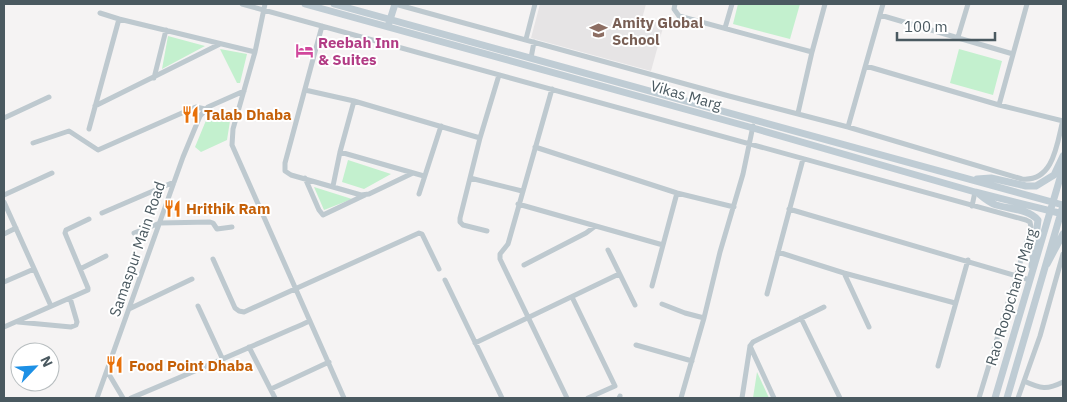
<svg xmlns="http://www.w3.org/2000/svg" width="1067" height="402" font-family="'IBM Plex Sans',sans-serif">
<rect width="100%" height="100%" fill="#f5f3f3"/>
<path fill="#e6e4e5" d="M540,4H646L642,19L664,24L651,71L531,38Z"/>
<path fill="#c3f0ce" d="M738,4H800L790,39L733,24Z
M168,36L205,46L162,69Z
M220,49L247,54L240,83H237Z
M959,49L1002,61L993,95L950,83Z
M207,118L230,121L227,140L201,152L195,147Z
M348,160L391,174L364,189L342,182Z
M314,187L352,199L324,210Z
M757,372L769,398H753Z"/>
<g fill="none" stroke-linecap="round" stroke-linejoin="round">
<path stroke="#bec9cf" stroke-width="5" d="M242,4L1026,220L1030,222L1031,227L979,398
M265,4L255,52L233,129L232,145L344,398
M395,4L729,96L848,127L1022,179C1054,182 1057,143 1063,120
M675,4L674,9L679,16L812,52
M100,13L119,19
M880,15L1013,54
M322,26L285,163V171L291,175L361,195L369,194L413,173
M725,28L732,4
M958,37L968,4
M526,39L535,4
M531,58L534,42
M866,66L999,105L1063,121
M154,78L166,30
M552,89L508,244L500,254V259L567,398
M305,90L354,101L480,138
M999,105L1027,4
M95,106L220,44
M798,113L812,52L825,4
M4,118L49,97
M848,127L883,4
M89,129L119,19L255,52
M33,143L69,131L98,150L191,109L196,107L205,109
M535,147L677,193L734,207
M340,152L424,176
M305,178L319,210L323,215L365,195
M470,178L522,191
M333,186L340,152L354,101
M419,194L441,126
M4,195L52,173
M4,202L51,306
M518,204L663,245
M972,206L975,192
M789,209L1030,280
M102,213L174,182
M487,231L463,225L460,222V218L480,138L499,75
M134,233L160,223L210,222L213,223L217,229L232,227
M4,234L16,228
M608,250L635,305
M778,252L844,273L955,303
M213,259L235,308L239,311L244,312L419,233L422,234L439,269
M524,265L586,233L594,227
M80,269L106,256
M844,273L869,327
M445,280L502,398
M4,282L34,269
M652,286L677,193
M767,294L803,159
M572,297L615,386L588,398
M662,304L685,313L704,318
M198,306L223,360
M129,309L192,279
M801,318L840,398
M18,322L71,327L76,325L77,322L70,298
M4,327L88,290V288L65,233L66,230L89,219
M475,343L619,274
M636,345L692,361
M750,346L774,398
M249,347L275,398
M938,366L968,260
M107,371L123,398
M1024,381C1041,389 1047,390 1063,382
M271,389L329,362
M97,398L183,157L200,116L208,107L244,91
M131,398C191,373 250,347 310,321
M619,398L620,396
M681,398L704,318L720,252L743,174L753,126
M742,398L750,346L753,342L824,307
M1018,398L1040,336L1063,254"/>
<path stroke="#bfccd4" stroke-width="7" d="M305,4L753,128L975,192L1063,214
M334,4L1063,205
M389,23L395,4
M977,179L991,178L1026,186H1036L1054,175L1063,156
M979,194C985,199 990,203 996,205C1010,209 1028,209 1038,220L1032,266
M1047,264L1063,234
M995,398L1063,168
M1007,398L1062,209"/>
</g>
<defs>
<symbol id="school-bare" viewBox="-9 -9 18 18"><path d="M0-5L7-2L0 1L-7-2ZM-4 1L0 2.5L4 1V4Q0 6-4 4Z" fill="#8d6e63" stroke="#fff" stroke-width="2.5" paint-order="stroke"/></symbol>
<symbol id="hotel-bare" viewBox="-9 -9 18 18"><path d="M-6-4.5h1.5V1H6V5H4.5V3h-9V5H-6ZM-4 0a1.8 1.8 0 1 1 3.6 0ZM.5 0V-2.5h3Q6-2.5 6 0Z" fill="#d1479c" stroke="#fff" stroke-width="2.5" paint-order="stroke"/></symbol>
<symbol id="restaurant-bare" viewBox="-9 -9 18 18"><path d="M-5-6h1v4h1v-4h1v4h1v-4h1v5L-1.5 .5V6h-2V.5L-5-1ZM5-6V6H3V1.5H1.5Q1.5-4 5-6Z" fill="#e8710a" stroke="#fff" stroke-width="2.5" paint-order="stroke"/></symbol>
</defs>
<g fill-rule="evenodd">
<use href="#school-bare" x="586" y="18" width="25" height="25"/>
<use href="#hotel-bare" x="292" y="38" width="25" height="25"/>
<use href="#restaurant-bare" x="178" y="102" width="25" height="25"/>
<use href="#restaurant-bare" x="160" y="196" width="25" height="25"/>
<use href="#restaurant-bare" x="102" y="352" width="25" height="25"/>
</g>
<g text-anchor="middle" dominant-baseline="central" stroke-width="4" stroke-linejoin="round" paint-order="stroke">
<g font-size="15" font-weight="bold" fill="#785e54" stroke="#fff" text-anchor="start">
<text x="612" y="22">Amity Global<tspan x="612" dy="17">School</tspan></text>
</g>
<g font-size="15" font-weight="bold" fill="#b23c85" stroke="#fff" text-anchor="start">
<text x="318" y="42">Reebah Inn<tspan x="318" dy="17">&amp; Suites</tspan></text>
</g>
<g font-size="15" fill="#4a5960" stroke="#fff">
<text transform="translate(686 95) rotate(16)">Vikas Marg</text>
<text transform="translate(137 249) rotate(-71)">Samaspur Main Road</text>
<text transform="translate(1011 297) rotate(-73)">Rao Roopchand Marg</text>
</g>
<g font-size="15" font-weight="bold" fill="#c56008" stroke="#fff" text-anchor="start">
<text x="204" y="114">Talab Dhaba</text>
<text x="186" y="208">Hrithik Ram</text>
<text x="129" y="365">Food Point Dhaba</text>
</g>
</g>
<rect width="1067" height="402" fill="none" stroke="#4a5960" stroke-width="10"/>
<g transform="translate(35 367) rotate(65)"><circle r="24" fill="#ffffff" stroke="#b7bdbf"/>
<path d="M0-4L9 19L0 12L-9 19Z" fill="#1d90e5"/>
<text y="-8" font-size="14" font-weight="bold" text-anchor="middle" fill="#4a5960">N</text>
</g>
<path d="M897 32v8h98v-8" fill="none" stroke="#4a5960" stroke-width="2.5"/>
<text x="904" y="32" font-size="15" fill="#4a5960" stroke="#ffffff" stroke-width="4" paint-order="stroke">100 m</text>
</svg>
